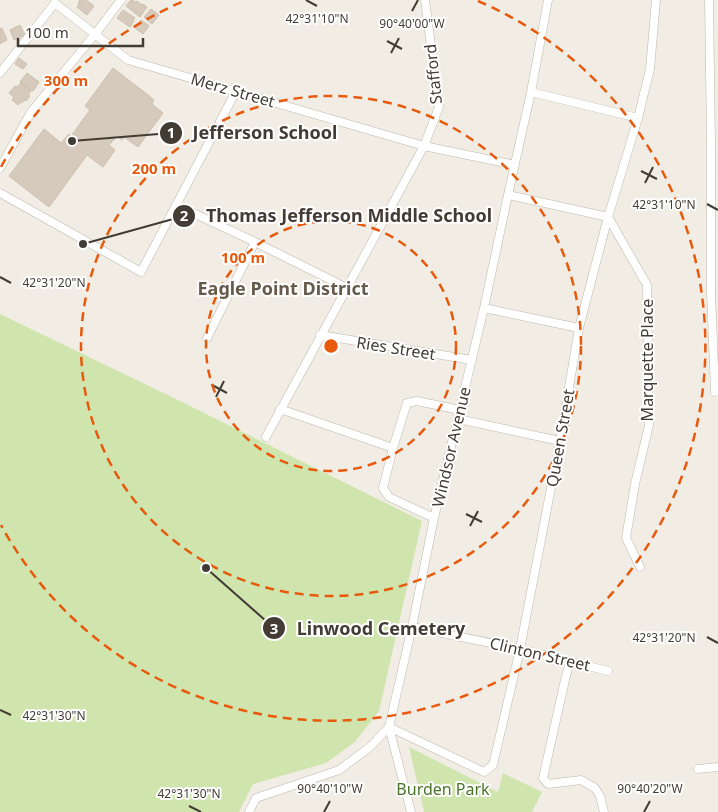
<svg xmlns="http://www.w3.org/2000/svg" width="718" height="812" font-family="'Noto Sans',sans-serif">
<rect width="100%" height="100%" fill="#f1ede4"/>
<path fill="#cfe5ad" d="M0,314L178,400L422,521L379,711L355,742L326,763L253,784L239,812H0Z
M409,747L498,792L503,773L542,792L532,812H424Z"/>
<path fill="#d6cabd" stroke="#cdbfad" d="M80,0L82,1L86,0L94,6L87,15L77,7L79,4L78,3Z
M131,0L136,2L137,1L142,5L143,4L147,7L140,17L126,6Z
M151,9L159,15L152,24L144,17Z
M123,10L135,18L133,20L134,21L130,27L117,18Z
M141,20L149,26L143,34L135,28Z
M20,25L25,35L14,40L10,30Z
M2,28L7,40L0,44V29Z
M19,58L27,64L23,69L15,64Z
M113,68L148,95L154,100L152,104L163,113L138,147L124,137L122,140L117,136L109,145L115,150L103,167L87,155L49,207L9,176L44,129L61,143L69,134L71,136L90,110L85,106Z
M27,73L39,82L33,91L20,82Z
M21,83L31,91L28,95L30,96L26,101L24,100L22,103L20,102L18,105L12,100L14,97L9,93L15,86L17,87Z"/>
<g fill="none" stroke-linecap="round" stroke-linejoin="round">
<defs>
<path id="minor" d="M709,0L711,143V293L715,392
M0,73L55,3L128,60L424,146L515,165
M531,92L638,118
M0,168L31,112L96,33L121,0
M0,193L141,272L236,91
M508,195L608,217L647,285L649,425L635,484L626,538L640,567
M176,205L255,242L347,288
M484,308L579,328
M320,335L472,360
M207,338L255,242
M280,409L393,448L383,488L389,497L434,518
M458,419L560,441
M266,437L424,146L439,107L425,0
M393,448L407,403L417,401L460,410
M412,627L520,649L608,671
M570,661L565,680L543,778L548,784L581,780L595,788L600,796L604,812
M389,727L484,772L493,765L520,649L560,441L579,328L608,217L638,118L650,69L656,0
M389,727L411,812
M698,769L718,767
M249,812L256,798L339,770L370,747L389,727L412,627L434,518L484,308L508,195L531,92L548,0"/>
</defs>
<use href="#minor" stroke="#bfb7aa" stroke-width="9"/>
<use href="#minor" stroke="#fff" stroke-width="8"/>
</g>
<path fill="none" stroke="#433c34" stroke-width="2" d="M306,0L317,6M412,11L418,0M387,41L402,49M391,53L399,38M641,171L657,179M645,183L653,167M707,204L718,210M0,277L11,283M212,385L227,393M216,397L224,381M466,514L482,522M470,526L478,511M707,637L718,643M0,710L11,715M189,806L201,812M324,812L330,801M644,812L650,801"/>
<g fill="none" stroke="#e8590c" stroke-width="2.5" stroke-dasharray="9 6">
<circle cx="331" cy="346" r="125"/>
<circle cx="331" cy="346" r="250"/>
<path d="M1 167A375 375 0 0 1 184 1M478 1A375 375 0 1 1 1 525"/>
</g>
<g text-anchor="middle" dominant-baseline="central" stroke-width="4" stroke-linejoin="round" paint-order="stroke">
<g font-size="16" fill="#433c34" stroke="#fff">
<text transform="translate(433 74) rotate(-96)">Stafford</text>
<text transform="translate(233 90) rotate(16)">Merz Street</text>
<text transform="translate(396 348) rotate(9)">Ries Street</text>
<text transform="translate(647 360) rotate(-90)">Marquette Place</text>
<text transform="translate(560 438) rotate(-80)">Queen Street</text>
<text transform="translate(451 447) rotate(-77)">Windsor Avenue</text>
<text transform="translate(540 654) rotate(13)">Clinton Street</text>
</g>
<g font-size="16" fill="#497329" stroke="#fff">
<text x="443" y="789">Burden Park</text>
</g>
<g font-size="18" font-weight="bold" fill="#665a4b" stroke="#fff">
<text x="283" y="288">Eagle Point District</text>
</g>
</g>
<g font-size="12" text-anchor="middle" fill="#433c34" stroke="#fff" stroke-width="4" stroke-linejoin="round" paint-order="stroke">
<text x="317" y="23">42°31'10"N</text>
<text x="412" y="28">90°40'00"W</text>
<text x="664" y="209">42°31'10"N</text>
<text x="54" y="287">42°31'20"N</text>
<text x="664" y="642">42°31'20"N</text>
<text x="54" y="720">42°31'30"N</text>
<text x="330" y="793">90°40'10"W</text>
<text x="650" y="793">90°40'20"W</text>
<text x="189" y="798">42°31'30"N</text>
</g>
<circle cx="331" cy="346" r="8" fill="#e8590c" stroke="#fff" stroke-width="2.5"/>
<g font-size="15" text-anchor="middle" font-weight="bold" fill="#e8590c" stroke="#fff" stroke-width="4" stroke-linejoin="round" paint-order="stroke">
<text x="66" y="86">300 m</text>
<text x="154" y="174">200 m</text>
<text x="243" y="263">100 m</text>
</g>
<path fill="none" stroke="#433c34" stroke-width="2" d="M72 141L171 133M83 244L184 216M206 568L274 628"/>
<g fill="#433c34" stroke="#fff" stroke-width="2">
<circle cx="72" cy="141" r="5"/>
<circle cx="83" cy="244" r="5"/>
<circle cx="206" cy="568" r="5"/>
<circle cx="171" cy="133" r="12"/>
<circle cx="184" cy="216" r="12"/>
<circle cx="274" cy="628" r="12"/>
</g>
<g font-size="15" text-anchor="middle" font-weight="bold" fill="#fff">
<text x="171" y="138">1</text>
<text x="184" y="221">2</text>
<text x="274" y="634">3</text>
</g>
<g font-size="18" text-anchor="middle" font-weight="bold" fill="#433c34" stroke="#fff" stroke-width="4" stroke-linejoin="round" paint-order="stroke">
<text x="265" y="139">Jefferson School</text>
<text x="349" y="222">Thomas Jefferson Middle School</text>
<text x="381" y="635">Linwood Cemetery</text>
</g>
<path d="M18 38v8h125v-8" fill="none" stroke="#433c34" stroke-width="2.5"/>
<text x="25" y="38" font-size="15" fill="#433c34" stroke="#ffffff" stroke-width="4" paint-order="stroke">100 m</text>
</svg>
